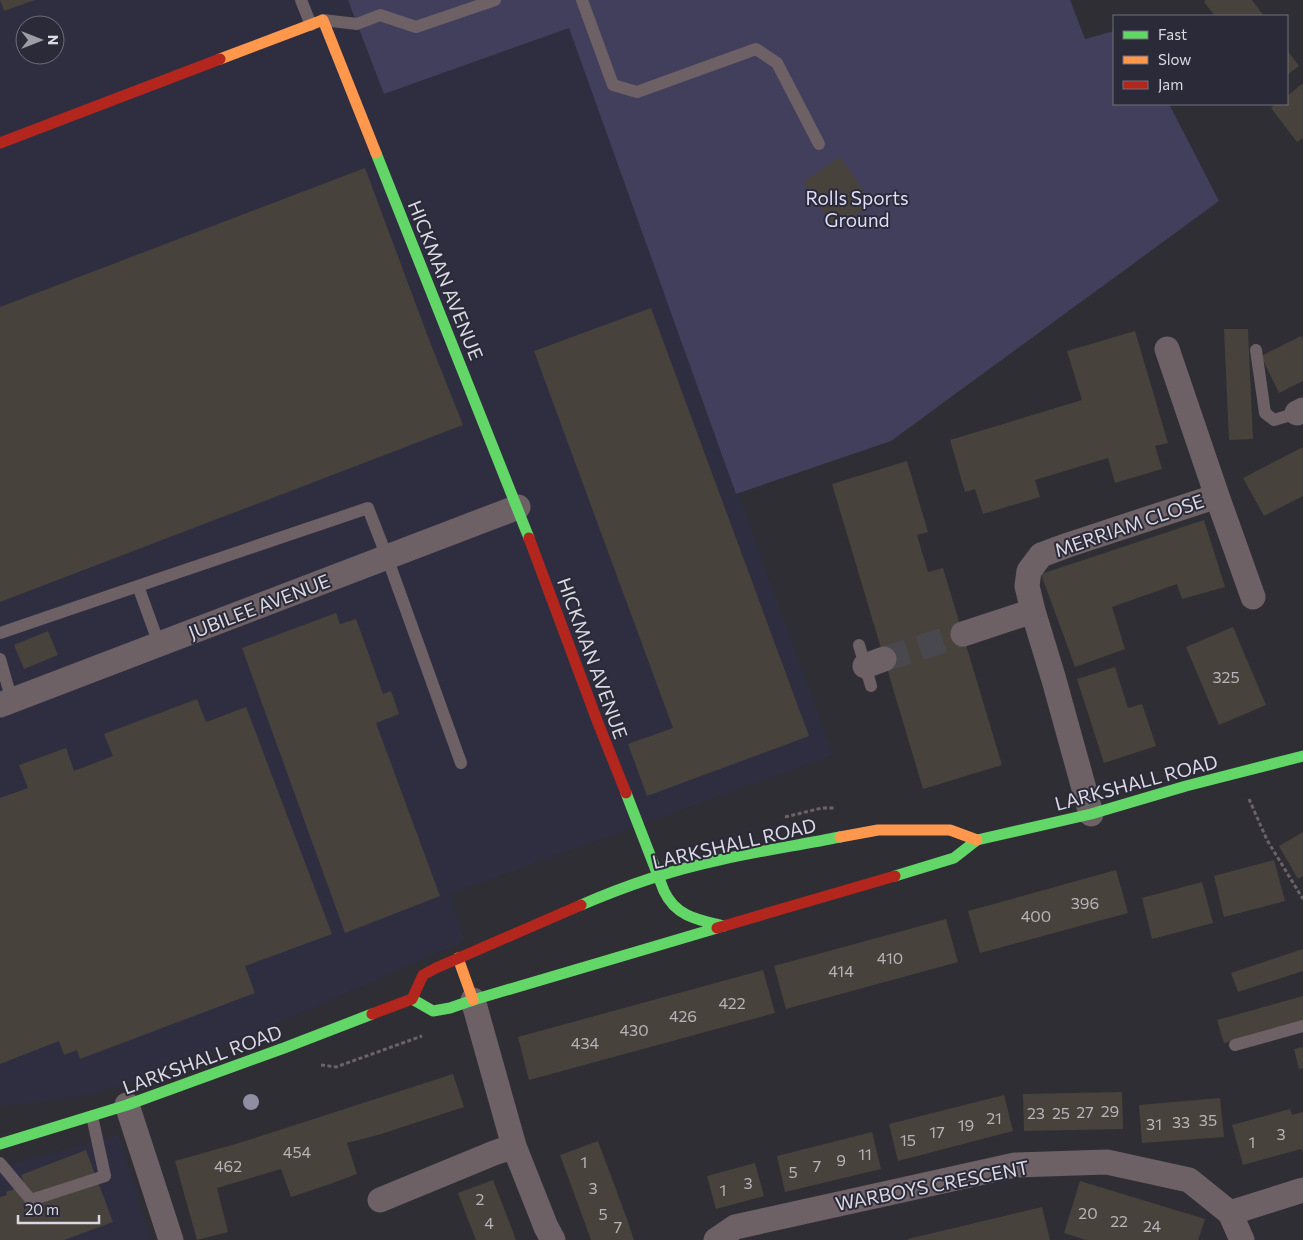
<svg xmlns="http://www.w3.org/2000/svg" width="1303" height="1240" font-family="Commissioner,sans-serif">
<rect width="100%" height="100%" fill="#2e2e34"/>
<path fill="#2f2e40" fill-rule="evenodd" d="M0,0H348L385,94L569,27L833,755L450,894L465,941L258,1032L104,1092L37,1103L0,1106ZM25,25H55V55H25Z
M119,1135L151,1240H0V1167Z"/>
<path fill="#423f5c" d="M348,0H1070L1085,39L1114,31V104H1169L1219,201L891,441L736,494L569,28L384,94Z"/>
<path fill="#48423c" d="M0,0H35L4,11Z
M1206,0H1252L1264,16H1215L1204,2Z
M1287,50L1299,66L1287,75Z
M1302,84L1303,85V138L1297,142L1271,108L1276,104H1287V96Z
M840,157L873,204L835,229L803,182Z
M365,168L428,337L463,425L0,602V307Z
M651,308L809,736L647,796L628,744L673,728L534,351Z
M1224,329H1248L1253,439L1229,440Z
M1135,331L1168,443L1155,446L1162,469L1115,483L1108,458L1035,480L1040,497L983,514L975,489L965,492L950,440L1082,400L1067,351Z
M1301,336L1303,339V381L1279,393L1261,356Z
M1303,447V496L1264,516L1243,478Z
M907,461L928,532L917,535L928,572L943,568L1002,765L923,789L832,484Z
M1204,520L1225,587L1182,599L1177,584L1112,607L1125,649L1075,667L1041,574Z
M336,613L340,624L356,619L383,694L391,691L399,714L376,723L440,896L345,933L242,648Z
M1233,627L1266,705L1219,725L1186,647Z
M48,631L58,655L24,669L14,645Z
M1115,667L1128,708L1142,704L1156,746L1104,763L1077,679Z
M197,699L206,722L246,707L332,934L245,966L255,993L80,1059L77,1050L64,1055L59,1041L0,1064V798L28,788L19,765L66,748L74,771L113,756L104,734Z
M1303,832V876L1298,879L1279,846Z
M1274,860L1285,901L1224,917L1214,876Z
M1116,870L1128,913L980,953L968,911Z
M1202,882L1213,923L1152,939L1142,898Z
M946,919L958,962L786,1009L774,966Z
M1303,949V971L1238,992L1231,973Z
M763,970L775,1013L529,1080L518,1037Z
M1303,996V1021L1224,1043L1217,1020Z
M1303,1047V1068L1299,1069L1294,1049Z
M453,1074L464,1107L378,1135L347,1143L357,1174L330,1184L291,1197L281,1169L217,1188L228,1232L197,1240L175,1161L239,1143Z
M1122,1092L1123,1129L1024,1131L1023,1094Z
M1004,1095L1013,1131L898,1161L889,1124Z
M1220,1098L1224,1137L1142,1143L1139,1105Z
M1290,1109L1292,1115L1303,1112V1152L1301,1149L1243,1165L1232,1125Z
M872,1132L881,1169L785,1192L777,1156Z
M598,1141L627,1219L634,1240H591L560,1155Z
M86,1150L113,1222L64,1240H0V1197L7,1195L6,1192L25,1185L21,1175Z
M755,1163L764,1196L716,1209L707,1176Z
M493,1180L502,1203L516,1240H476L467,1217L458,1193Z
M1080,1181L1205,1219L1198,1240H1086L1064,1233Z
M1042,1207L1050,1240H908V1239Z"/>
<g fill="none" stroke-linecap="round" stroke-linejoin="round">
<path stroke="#48484e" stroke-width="25" stroke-dasharray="25 12" stroke-linecap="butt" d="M884,659L963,634"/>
<path stroke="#6b6367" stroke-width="3" stroke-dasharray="4 2.5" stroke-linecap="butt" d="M1249,799L1267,840L1303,899
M785,817L822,808H835
M321,1065L336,1067L422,1036"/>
<path stroke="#6d6166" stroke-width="12" d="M301,0L311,25
M582,0L613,85L637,92L756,49L777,63L819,144
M323,20L357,24L380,15L416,27L495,0
M1256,350L1265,413L1274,420L1297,413
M0,633L138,586
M159,644L138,586L368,508L387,557L461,763
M859,645L871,686
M0,659L12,701
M1235,1045L1303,1026
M0,1163L31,1200L105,1176L92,1116"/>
<path stroke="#6d6166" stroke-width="25" d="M1167,349L1217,496
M1297,413L1303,410
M963,634L1033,611
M865,666L884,659
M0,705L518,507
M1091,814L1054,680L1033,611L1027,586L1029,571L1041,555L1068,545L1217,496L1253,597
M473,1000L514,1146L546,1227L553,1240
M127,1105L171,1240
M380,1200L494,1153L514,1146
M1230,1213L1303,1190
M716,1240L735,1227L1015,1165L1107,1162L1189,1180L1230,1213L1242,1240"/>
<path stroke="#63d668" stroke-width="11" d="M376,153L529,538
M626,793L664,891C676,917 699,920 724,926
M895,876L954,858L977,840L1091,814L1186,786L1303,756
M581,905C625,886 672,870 719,860C759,851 800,845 840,837
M412,999L433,1011L450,1008L473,1000L717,928
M0,1144L127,1105L284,1048L372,1014"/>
<path stroke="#ff974d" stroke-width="11" d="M220,59L323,20L376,153
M840,837L878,830H950L977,840
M458,958L473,1000"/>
<path stroke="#b3261e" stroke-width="11" d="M0,143L220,59
M529,538L598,723L626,793
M717,928L895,876
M372,1014L412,999L423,975L436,968L581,905"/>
</g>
<circle fill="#8f8ea2" cx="251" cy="1102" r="8"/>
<g text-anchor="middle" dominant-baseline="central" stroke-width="4" stroke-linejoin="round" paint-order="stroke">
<g font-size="16" fill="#b6b3b9">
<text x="1226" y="676">325</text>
<text x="1085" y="902">396</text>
<text x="1036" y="915">400</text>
<text x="890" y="957">410</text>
<text x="841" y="970">414</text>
<text x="732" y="1002">422</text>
<text x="683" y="1015">426</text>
<text x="634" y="1029">430</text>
<text x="585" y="1042">434</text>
<text x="1110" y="1110">29</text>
<text x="1085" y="1111">27</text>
<text x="1036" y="1112">23</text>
<text x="1061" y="1112">25</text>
<text x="994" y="1117">21</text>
<text x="1208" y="1119">35</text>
<text x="1181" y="1121">33</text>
<text x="1154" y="1123">31</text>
<text x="966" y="1124">19</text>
<text x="937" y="1131">17</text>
<text x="1281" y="1133">3</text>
<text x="908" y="1139">15</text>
<text x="1252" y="1141">1</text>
<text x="297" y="1151">454</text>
<text x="865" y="1153">11</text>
<text x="841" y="1159">9</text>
<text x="584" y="1161">1</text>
<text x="228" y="1165">462</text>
<text x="817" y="1165">7</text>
<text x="793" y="1171">5</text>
<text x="748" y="1182">3</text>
<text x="593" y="1187">3</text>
<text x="723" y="1189">1</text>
<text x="480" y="1198">2</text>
<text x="1088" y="1212">20</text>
<text x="603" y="1213">5</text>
<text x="1119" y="1220">22</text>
<text x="489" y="1222">4</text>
<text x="1152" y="1225">24</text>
<text x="618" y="1226">7</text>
</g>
<g font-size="19" fill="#deddfc" stroke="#2b2a38">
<text x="857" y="197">Rolls Sports<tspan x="857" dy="22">Ground</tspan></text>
</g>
<g font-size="19" fill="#dad9e3" stroke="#2b2a38">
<text transform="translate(446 280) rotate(68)">HICKMAN AVENUE</text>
<text transform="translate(1129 525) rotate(-19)">MERRIAM CLOSE</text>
<text transform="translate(259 606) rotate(-21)">JUBILEE AVENUE</text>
<text transform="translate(593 658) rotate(70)">HICKMAN AVENUE</text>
<text transform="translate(1136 782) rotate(-15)">LARKSHALL ROAD</text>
<text transform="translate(734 843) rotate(-13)">LARKSHALL ROAD</text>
<text transform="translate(202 1059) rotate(-20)">LARKSHALL ROAD</text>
<text transform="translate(932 1185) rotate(-11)">WARBOYS CRESCENT</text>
</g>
</g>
<rect x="1113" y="15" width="175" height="90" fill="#2b2a38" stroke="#71707c"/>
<rect x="1123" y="31" width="25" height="8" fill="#63d668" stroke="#71707c"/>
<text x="1158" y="40" font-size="15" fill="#dad9e3">Fast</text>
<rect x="1123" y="56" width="25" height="8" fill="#ff974d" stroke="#71707c"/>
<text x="1158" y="65" font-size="15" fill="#dad9e3">Slow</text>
<rect x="1123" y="81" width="25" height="8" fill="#b3261e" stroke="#71707c"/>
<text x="1158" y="90" font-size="15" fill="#dad9e3">Jam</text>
<g transform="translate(40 40) rotate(90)"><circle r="24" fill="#2b2a38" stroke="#71707c"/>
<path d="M0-4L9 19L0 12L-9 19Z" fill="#9e9da6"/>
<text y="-8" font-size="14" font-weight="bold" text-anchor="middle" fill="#dad9e3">N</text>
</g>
<path d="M18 1215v8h81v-8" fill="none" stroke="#dad9e3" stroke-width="2.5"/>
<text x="25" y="1215" font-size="15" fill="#dad9e3" stroke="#2b2a38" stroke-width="4" paint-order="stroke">20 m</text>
</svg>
